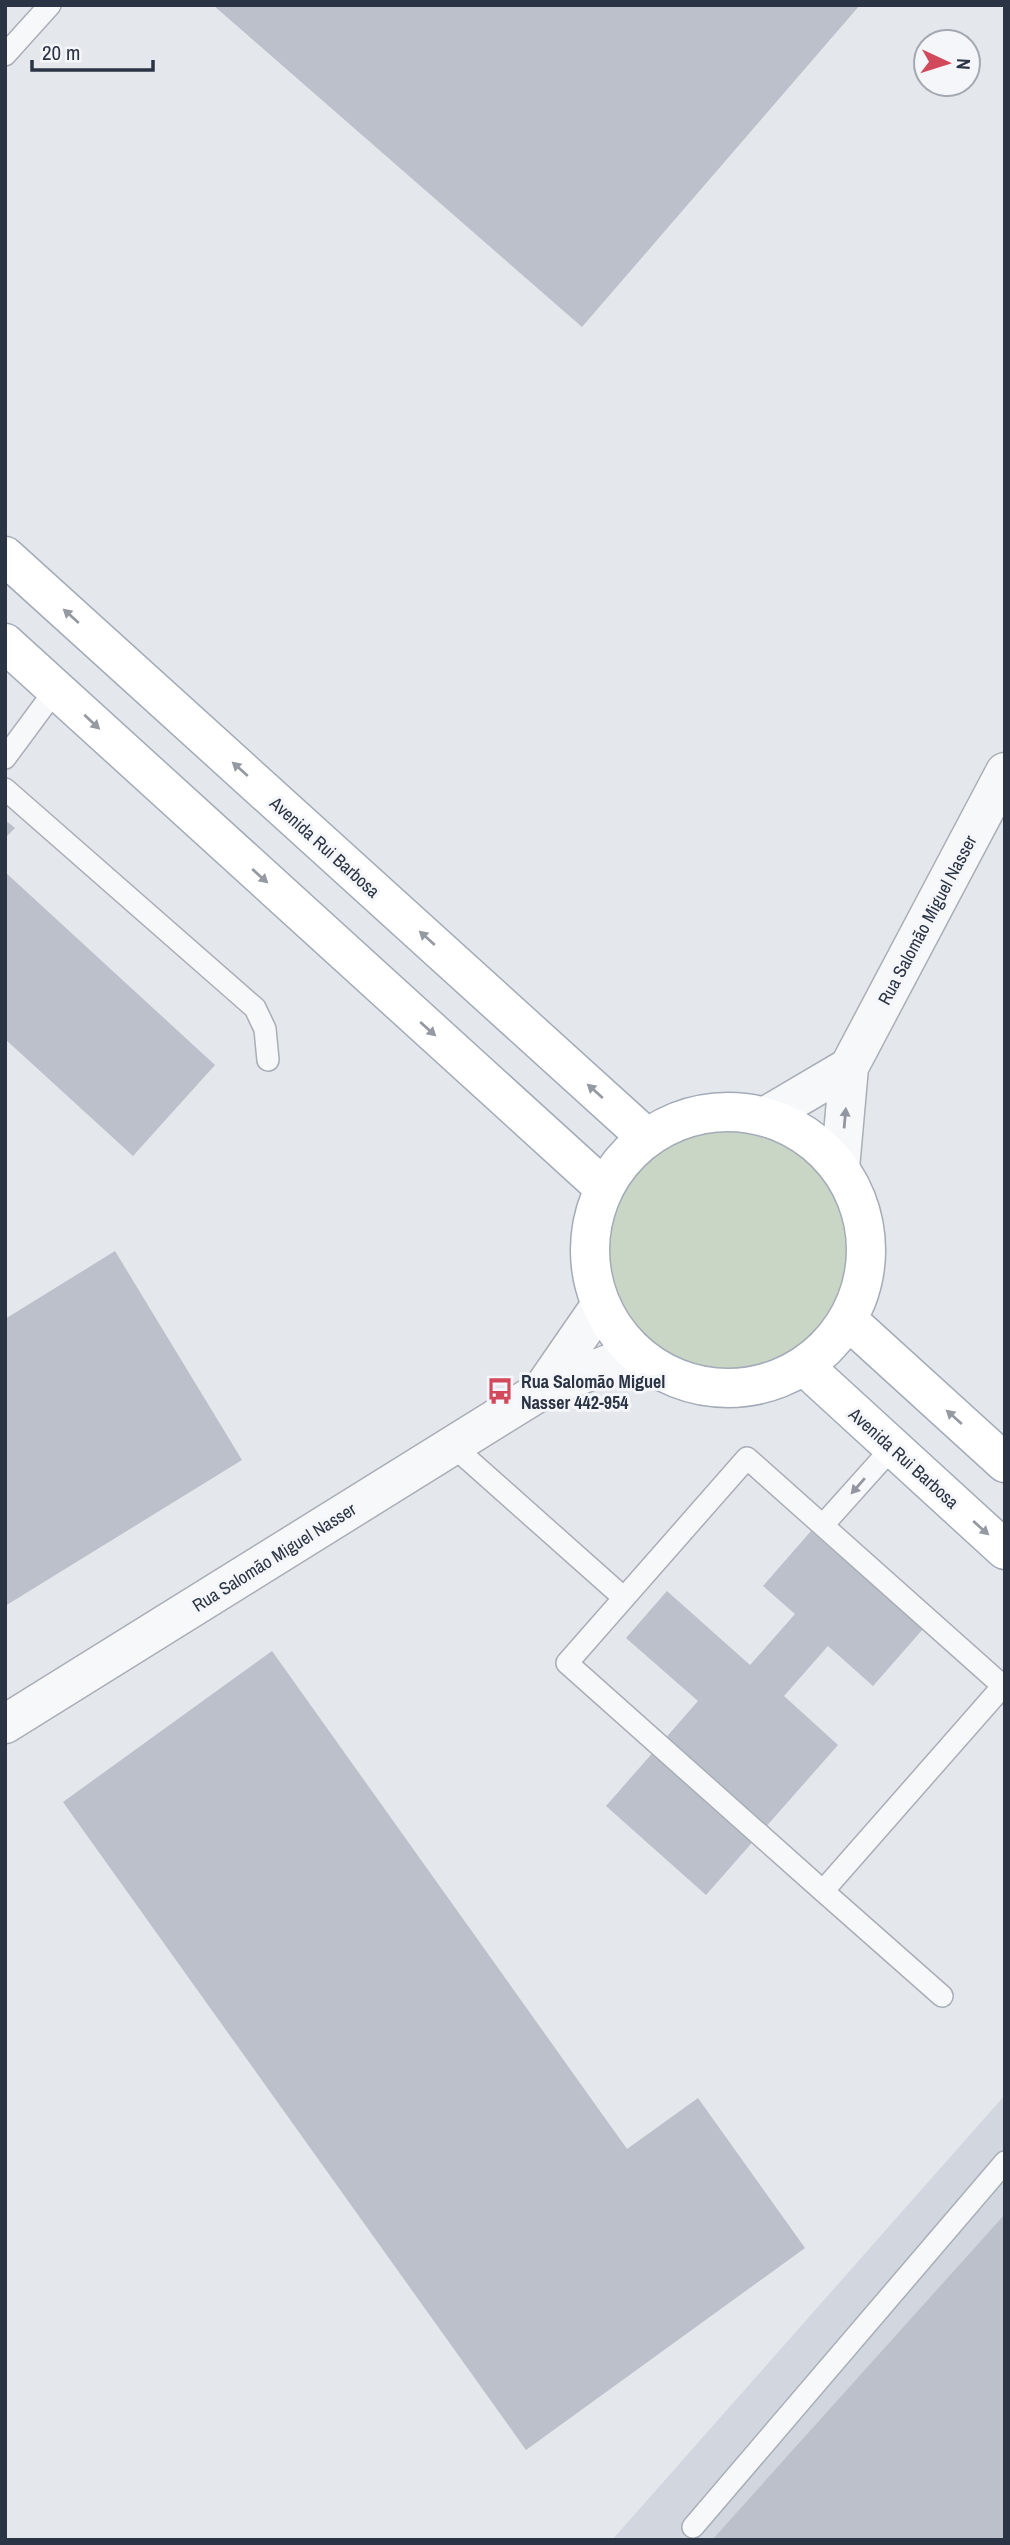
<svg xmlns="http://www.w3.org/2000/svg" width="1010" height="2545" font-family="'Archivo Narrow',sans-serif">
<rect width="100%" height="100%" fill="#e4e7ec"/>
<path fill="#d2d6de" d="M1005,2095V2540H612Z"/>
<path fill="#c9d6c5" d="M605 1250a123 123 0 1 1 246 0a123 123 0 1 1-246 0Z"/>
<path fill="#bbc0ca" d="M213,5H860L582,327Z
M5,820L15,828L5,838Z
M5,872L215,1065L133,1156L5,1039Z
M115,1251L242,1460L5,1606V1319Z
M811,1531L923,1629L873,1686L828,1646L784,1696L838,1745L706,1895L606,1806L698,1701L626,1638L667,1591L750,1665L795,1614L763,1586Z
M272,1651L627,2149L698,2098L805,2248L526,2450L63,1802Z
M1005,2214V2540H712Z"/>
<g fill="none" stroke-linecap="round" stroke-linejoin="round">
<defs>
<path id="service" d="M5,55L50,5
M5,758L56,689
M5,789L255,1008L265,1029L268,1060
M453,1446L624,1598
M747,1458L1003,1686L823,1891L567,1663Z
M823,1525L892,1448
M823,1891L942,1996
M693,2527L1005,2162"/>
<path id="minor" d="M766,1116L849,1067
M840,1168L849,1067L1005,772"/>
<path id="tertiary" d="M542,1390L600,1306
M5,1724L542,1390L634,1354"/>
<path id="primary" d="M5,556L646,1137
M5,643L603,1187
M590 1250a138 138 0 1 1 276 0a138 138 0 1 1-276 0Z
M849,1321L1005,1463
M804,1366L1005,1550"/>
</defs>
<use href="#service" stroke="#a9aeb7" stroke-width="24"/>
<use href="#minor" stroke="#a9aeb7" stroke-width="41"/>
<use href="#tertiary" stroke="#a9aeb7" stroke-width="41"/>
<use href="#primary" stroke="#a3abb8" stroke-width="41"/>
<use href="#service" stroke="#f7f8fa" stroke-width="21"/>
<use href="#minor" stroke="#f7f8fa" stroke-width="38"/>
<use href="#tertiary" stroke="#f7f8fa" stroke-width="38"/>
<use href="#primary" stroke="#fff" stroke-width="38"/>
</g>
<defs><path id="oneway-solid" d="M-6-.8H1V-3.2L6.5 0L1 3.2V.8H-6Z" transform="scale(1.75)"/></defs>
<g fill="#959aa2">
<use href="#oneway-solid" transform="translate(71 616) rotate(-138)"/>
<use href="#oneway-solid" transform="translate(92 722) rotate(43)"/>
<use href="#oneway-solid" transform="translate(240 769) rotate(-138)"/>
<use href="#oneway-solid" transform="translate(260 876) rotate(42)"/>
<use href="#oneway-solid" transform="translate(427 938) rotate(-138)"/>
<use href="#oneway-solid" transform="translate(428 1029) rotate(42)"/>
<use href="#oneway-solid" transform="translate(595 1091) rotate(-138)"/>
<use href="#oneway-solid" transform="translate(954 1417) rotate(-138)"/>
<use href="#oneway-solid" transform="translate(981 1528) rotate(42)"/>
</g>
<g fill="#9196a0">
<use href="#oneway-solid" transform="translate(845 1118) rotate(-85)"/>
<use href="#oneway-solid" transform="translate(858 1486) rotate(131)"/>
</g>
<defs>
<symbol id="bus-bare" viewBox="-9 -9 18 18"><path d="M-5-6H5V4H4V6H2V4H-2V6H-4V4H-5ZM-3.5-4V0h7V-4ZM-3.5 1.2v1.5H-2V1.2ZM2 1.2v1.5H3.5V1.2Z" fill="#d1495b" stroke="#f4f6f9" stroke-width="2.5" paint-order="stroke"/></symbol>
</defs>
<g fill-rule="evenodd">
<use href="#bus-bare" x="481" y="1372" width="38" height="38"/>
</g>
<g text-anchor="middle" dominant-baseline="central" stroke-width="6" stroke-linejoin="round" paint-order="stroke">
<g font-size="18" fill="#2b3445" stroke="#f4f6f9">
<text transform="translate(325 847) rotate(42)">Avenida Rui Barbosa</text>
<text transform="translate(927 920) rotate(-62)">Rua Salomão Miguel Nasser</text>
<text transform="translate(904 1458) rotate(42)">Avenida Rui Barbosa</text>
<text transform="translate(274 1557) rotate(-32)">Rua Salomão Miguel Nasser</text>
</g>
<g font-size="18" font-weight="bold" fill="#2b3445" stroke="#f4f6f9" text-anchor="start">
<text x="521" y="1381">Rua Salomão Miguel<tspan x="521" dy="21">Nasser 442-954</tspan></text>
</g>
</g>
<rect width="1010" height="2545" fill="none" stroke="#2b3445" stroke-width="14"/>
<g transform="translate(947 63) rotate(94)"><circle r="33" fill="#f4f6f9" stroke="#a4a8b1" stroke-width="2"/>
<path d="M0-5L12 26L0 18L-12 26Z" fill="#d1495b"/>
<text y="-10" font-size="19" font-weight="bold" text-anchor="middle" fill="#2b3445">N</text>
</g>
<path d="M32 60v10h121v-10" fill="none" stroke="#2b3445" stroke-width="3.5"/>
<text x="42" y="60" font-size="21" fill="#2b3445" stroke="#f4f6f9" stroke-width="5" paint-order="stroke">20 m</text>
</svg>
